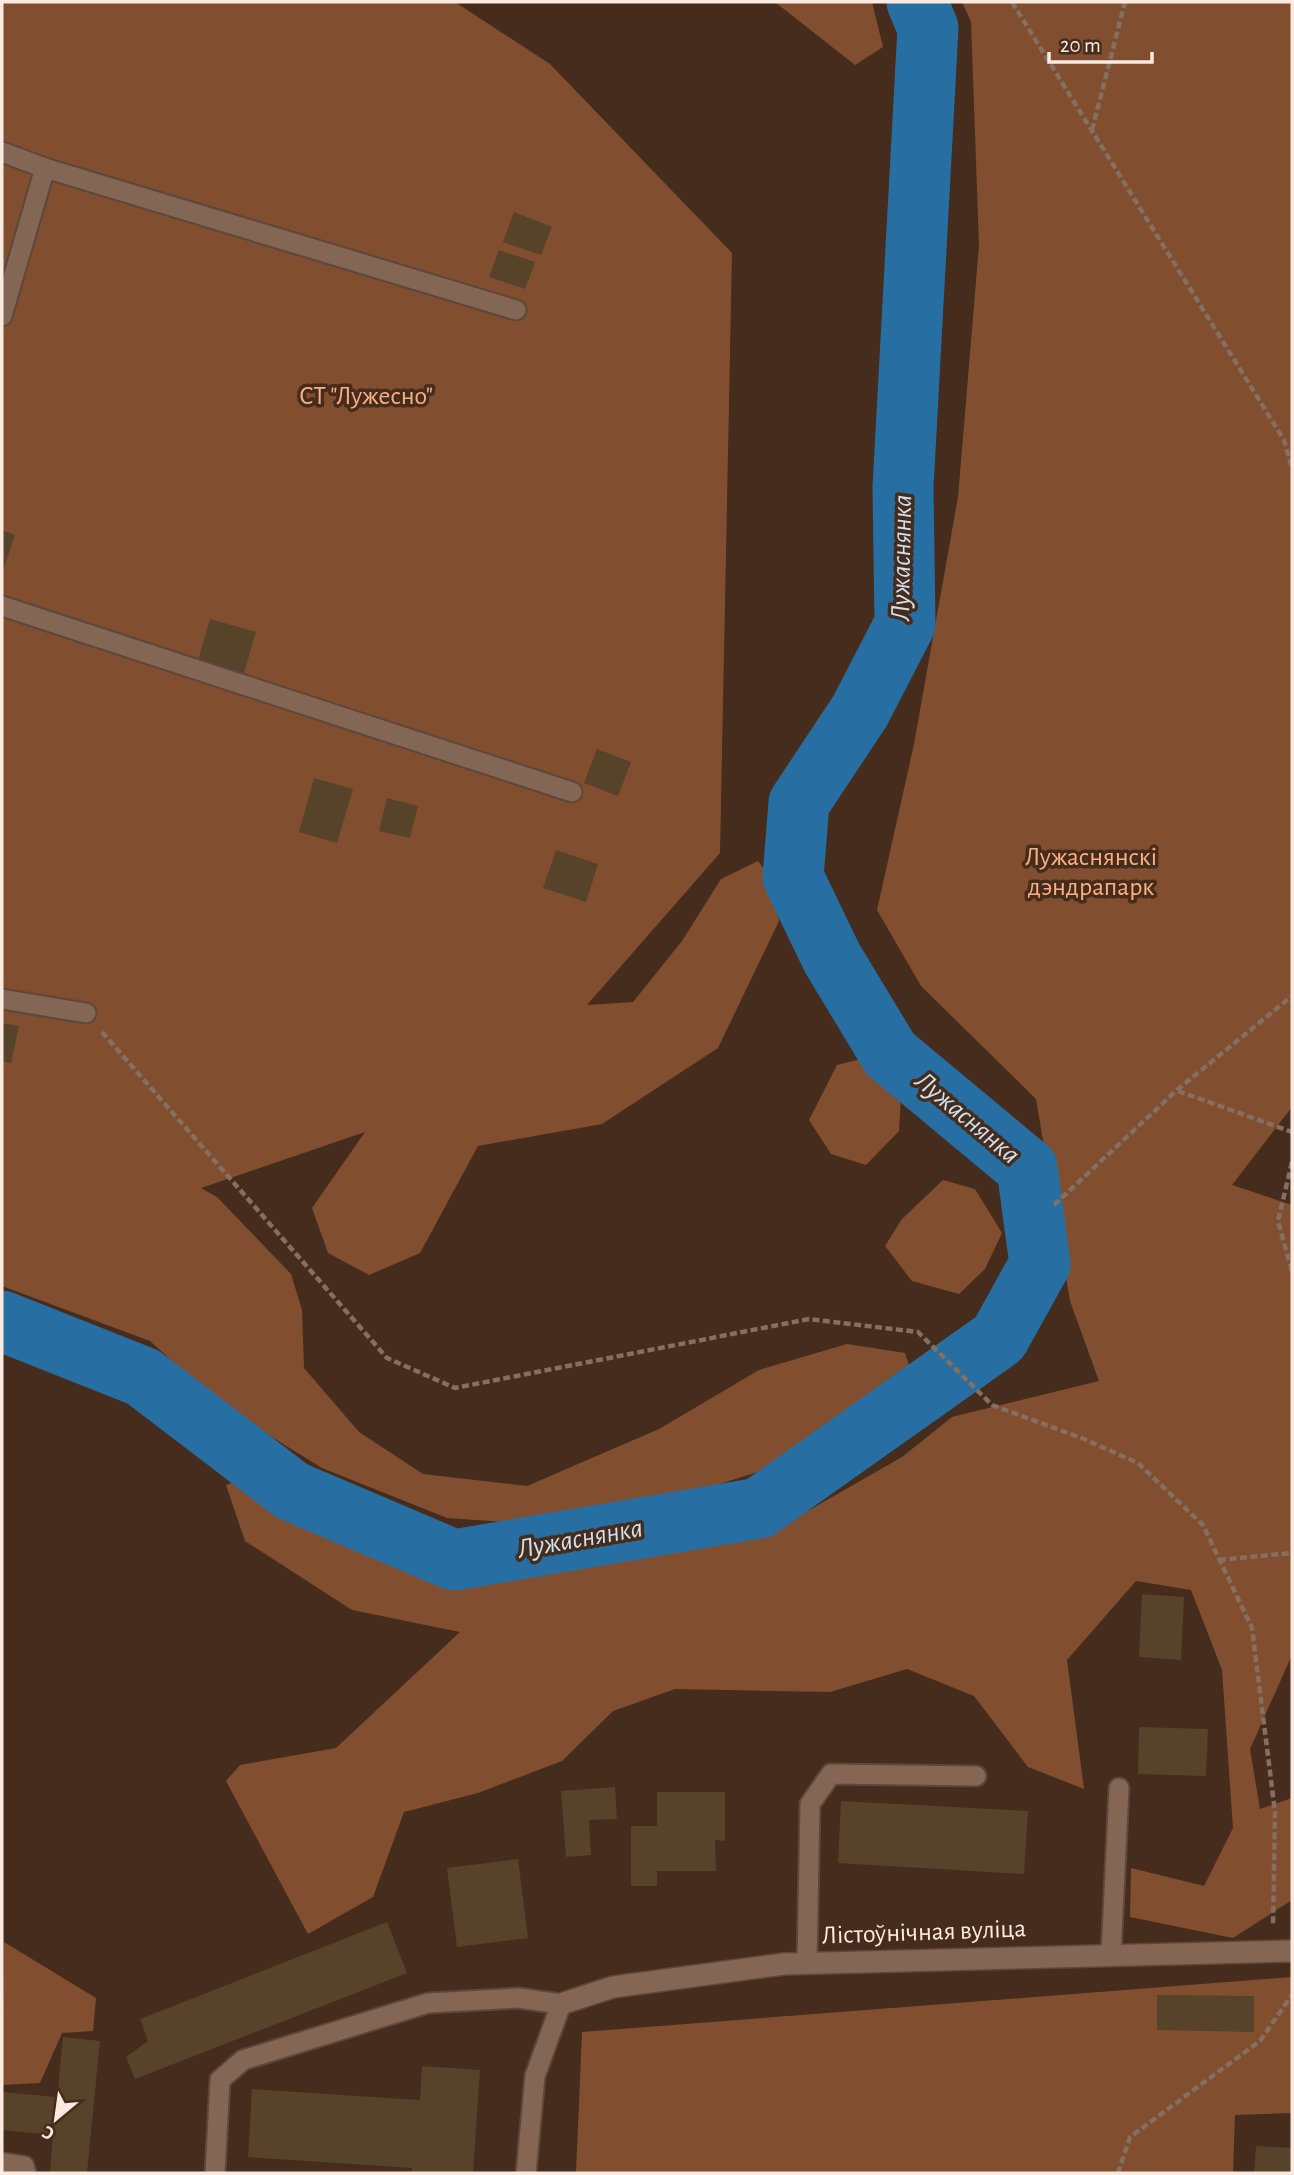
<svg xmlns="http://www.w3.org/2000/svg" width="1294" height="2175" font-family="'Alegreya Sans',sans-serif">
<rect width="100%" height="100%" fill="#452c1c"/>
<path fill="#814f2f" d="M2,2H455L550,64L732,253L720,853L587,1005L633,1002L682,941L721,879L758,861L774,882L779,921L718,1048L602,1124L478,1146L420,1253L369,1275L328,1253L312,1208L365,1132L201,1188L217,1197L291,1274L302,1310L304,1368L359,1432L423,1474L527,1486L659,1429L759,1370L847,1344L905,1353L911,1371L796,1460L649,1506L552,1525L447,1518L322,1468L223,1407L150,1341L2,1286Z
M775,2H872L883,47L855,65Z
M962,2H1292V1107L1232,1185L1292,1205V1655L1250,1749L1260,1809L1292,1798V1900L1233,1938L1130,1917L1131,1868L1204,1886L1233,1828L1222,1670L1191,1590L1136,1581L1067,1660L1084,1789L1028,1767L974,1696L907,1669L830,1692L675,1689L613,1711L562,1761L478,1793L404,1812L373,1897L308,1934L226,1781L240,1765L336,1748L460,1632L352,1610L245,1541L226,1485L248,1477L363,1542L472,1575L636,1558L778,1528L902,1457L952,1417L1099,1381L1070,1301L1036,1099L921,986L877,910L914,744L958,497L979,245L971,22Z
M865,1058L901,1095L899,1131L866,1165L831,1154L809,1120L837,1065Z
M943,1180L975,1189L1002,1233L985,1269L959,1294L912,1281L885,1246L902,1219Z
M4,1942L96,1998L93,2031L62,2033L40,2083L2,2085Z
M1292,1977V2113L1235,2115L1233,2173H576L582,2032Z"/>
<g fill="none" stroke-linecap="round" stroke-linejoin="round">
<path stroke="#276fa2" stroke-width="61" d="M2,1321L143,1377L292,1491L454,1560L759,1508L999,1338L1040,1264L1027,1168L890,1054L832,958L793,877L799,803L860,711L905,624L903,487L928,28L917,2"/>
</g>
<path fill="#56432a" d="M514,212L552,227L541,255L503,242Z
M499,250L535,262L525,289L489,277Z
M2,530L15,535L2,574Z
M210,619L256,632L244,673L198,660Z
M597,749L631,762L618,796L584,783Z
M314,778L353,789L337,843L299,832Z
M387,798L418,806L410,838L379,831Z
M556,850L598,864L586,902L543,888Z
M2,1023L19,1026L11,1063L2,1061Z
M1142,1594L1184,1597L1181,1660L1139,1657Z
M1139,1727L1208,1729L1206,1776L1138,1774Z
M615,1787L617,1819L589,1820L591,1855L566,1857L561,1791Z
M657,1792H725V1841L715,1840L716,1871H657V1886H631V1826H657Z
M841,1801L1028,1811L1024,1874L838,1863Z
M518,1859L528,1938L457,1947L447,1868Z
M387,1922L407,1973L135,2079L126,2057L148,2041L140,2019Z
M1157,1995L1254,1996V2032L1157,2030Z
M63,2037L100,2041L87,2173H50L53,2135L2,2130V2092L57,2097Z
M422,2066L480,2070L473,2173H411L412,2168L248,2157L252,2089L420,2100Z
M1256,2146L1292,2148V2173H1254Z"/>
<g fill="none" stroke-linecap="round" stroke-linejoin="round">
<defs>
<path id="service" d="M2,152L45,168L516,310
M2,316L45,168
M2,606L572,792
M2,999L86,1013
M1111,1955L1119,1788
M807,1963L810,1804L831,1774L976,1776
M2,2166L4,2163L24,2166L26,2173
M215,2173L220,2080L243,2060L428,2003L518,1998L561,2004L535,2076L526,2173"/>
<path id="minor" d="M561,2004L613,1987L784,1964L1292,1951"/>
</defs>
<use href="#service" stroke="#5d473a" stroke-width="23"/>
<use href="#minor" stroke="#5d473a" stroke-width="24"/>
<path stroke="#856f61" stroke-width="4.5" stroke-dasharray="7 3.5" stroke-linecap="butt" d="M1012,2L1284,440L1292,468
M1092,130L1125,2
M102,1032L387,1358L455,1388L809,1319L918,1332L992,1405L1084,1439L1138,1463L1203,1525L1252,1628L1275,1812L1273,1926
M1178,1091L1292,1132
M1292,1162L1278,1221L1292,1272
M1054,1205L1177,1090L1292,996
M1219,1560L1292,1553
M1118,2173L1130,2137L1260,2041L1292,1995"/>
<use href="#service" stroke="#836654" stroke-width="19"/>
<use href="#minor" stroke="#836654" stroke-width="21"/>
</g>
<g text-anchor="middle" dominant-baseline="central" stroke-width="7" stroke-linejoin="round" paint-order="stroke">
<g font-size="26" fill="#fbaf80" stroke="#452c1c">
<text x="366" y="396">СТ "Лужесно"</text>
<text x="1091" y="857">Лужаснянскі<tspan x="1091" dy="30">дэндрапарк</tspan></text>
</g>
<g font-size="26" fill="#fbeae0" stroke="#452c1c">
<text transform="translate(924 1932) rotate(-2)">Лістоўнічная вуліца</text>
</g>
<g font-size="28" font-style="italic" fill="#d0e2f0" stroke="#452c1c">
<text transform="translate(902 558) rotate(-89)">Лужаснянка</text>
<text transform="translate(967 1118) rotate(40)">Лужаснянка</text>
<text transform="translate(580 1539) rotate(-10)">Лужаснянка</text>
</g>
</g>
<rect width="1294" height="2175" fill="none" stroke="#fbeae0" stroke-width="7"/>
<g transform="translate(56 2119) rotate(209)" stroke="#452c1c" stroke-width="5" paint-order="stroke">
<path d="M0-5L12 26L0 18L-12 26Z" fill="#fbeae0"/>
<text y="-10" font-size="19" font-weight="bold" text-anchor="middle" fill="#fbeae0">С</text>
</g>
<path d="M1049 52v10h103v-10" fill="none" stroke="#fbeae0" stroke-width="3.5"/>
<text x="1060" y="52" font-size="21" fill="#fbeae0" stroke="#452c1c" stroke-width="5" paint-order="stroke">20 m</text>
</svg>
